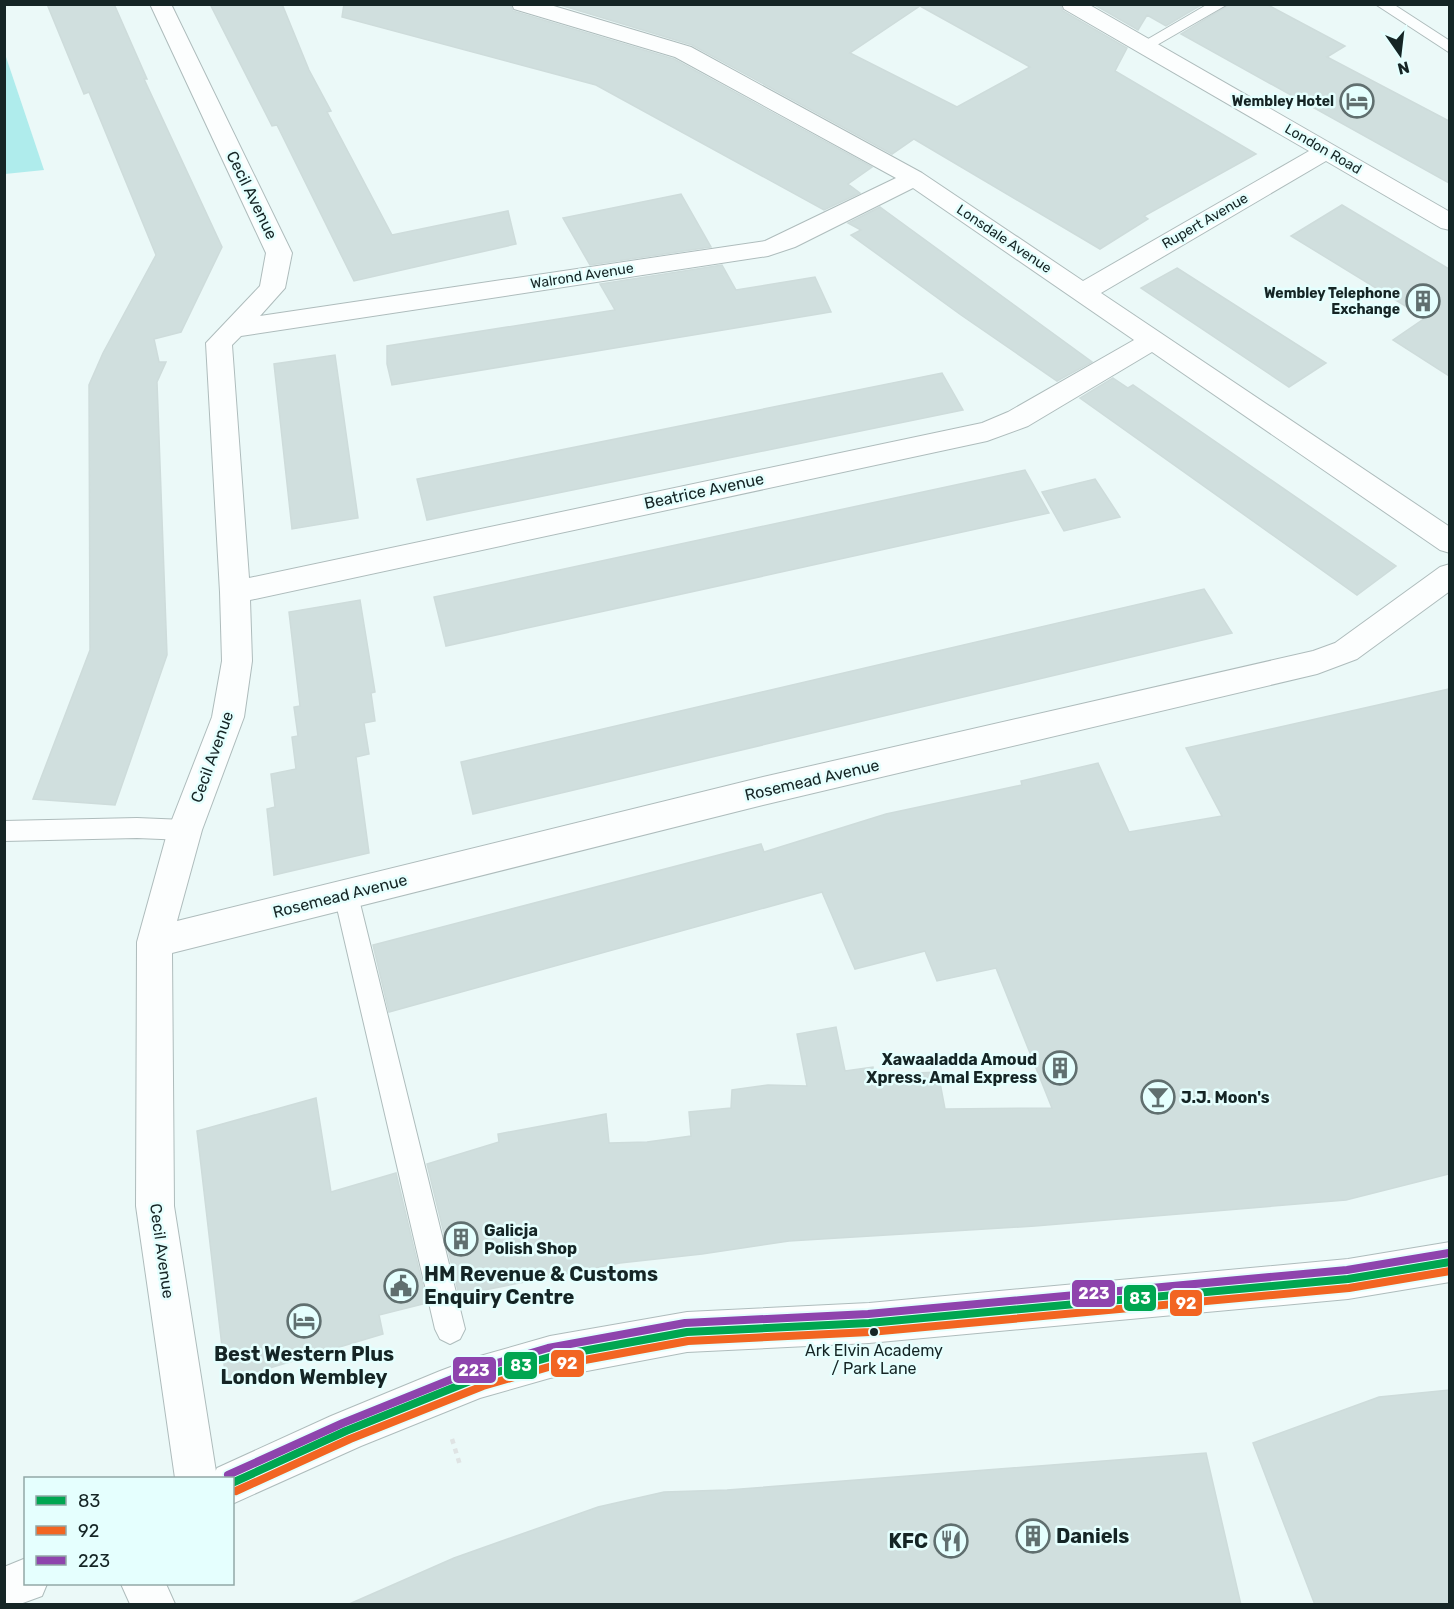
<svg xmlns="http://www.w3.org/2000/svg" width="1454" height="1609" font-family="Rubik,sans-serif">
<rect width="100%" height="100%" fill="#ebf9f8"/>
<path fill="#afecec" d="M4,54H5L44,170L5,174Z"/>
<path fill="#d0dfde" stroke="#cedcdb" stroke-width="1.5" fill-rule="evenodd" d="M47,4H114L147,79H144L222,247L181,332L154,339L159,362H166L157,382L167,655L115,805L33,799L90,650L89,385L103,353L156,255L89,92L84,94Z
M210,4H282L309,70L331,111L327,112L392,235L508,211L516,244L354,281L277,125L272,126Z
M344,4H510L513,11L674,59L872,167L848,184L860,193L824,210L596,85L342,17Z
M557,4H1060L1063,11L1127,48L1115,71L1256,154L1144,216L1148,219L1100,249L914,139L892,154L692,45ZM920,6L1030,67L957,107L850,53Z
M1093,4H1203L1166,26L1147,15L1138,30Z
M1230,4H1266L1345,46L1327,57L1449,121V183L1181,34Z
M681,194L711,247L590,265L563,218Z
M1342,205L1449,269V376L1393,340L1425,318L1291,236Z
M880,207L1036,321L1092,362L1057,381L961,315L851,235L861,230L848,223Z
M722,265L736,290L815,277L831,312L392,385L387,364V346L615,310L600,284Z
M1177,268L1274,330L1326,363L1289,387L1141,288Z
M335,355L358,518L292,529L274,364Z
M942,373L963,410L460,513L427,520L417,479Z
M1113,378L1128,388L1133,385L1396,566L1357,595L1080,398Z
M1025,470L1049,513L446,646L434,597Z
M1095,479L1120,517L1064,531L1042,492Z
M1204,589L1232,633L473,814L461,762Z
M360,600L375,692L371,693L375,721L364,723L369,754L356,757L369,853L274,875L267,809L275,807L271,774L296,769L292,737L298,736L294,707L300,706L289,612Z
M1449,689V1174L1346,1200L1035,1226L789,1241L702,1254L620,1263L459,1295L427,1164L499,1142L498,1134L606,1114L609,1143L647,1142L691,1136L689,1112L731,1108L732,1090L768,1085L807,1086L797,1034L836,1027L845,1071L873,1067L874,1075L938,1072L945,1109L1052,1108L996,968L937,981L925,951L855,969L822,892L389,1012L373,945L761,844L764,852L886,814L1022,785L1021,781L1098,763L1129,832L1222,816L1186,748Z
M316,1098L331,1192L396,1173L427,1303L379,1315L383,1334L226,1381L197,1131Z
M1449,1390V1605H1315L1253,1443L1379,1397Z
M1206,1453L1241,1605H347L454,1558L598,1507L664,1492L727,1490Z"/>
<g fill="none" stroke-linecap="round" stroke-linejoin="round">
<defs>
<path id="service" d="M1208,4H1228L1150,49H1138L1136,46Z
M1375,4H1393L1450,41V53Z
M137,818L185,820L194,823L197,830L194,837L185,840L137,838L4,841V821Z
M346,884L355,887L358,895L465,1329L460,1339L450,1344L440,1339L435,1329L334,895L337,887Z"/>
<path id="minor" d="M150,4H171L292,253L285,288L260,316L765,241L896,178L675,57L514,9L512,4H547L691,47L922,173L1083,281L1309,151L1064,9L1062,4H1088L1450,212V230L1441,228L1326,161L1101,293L1450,527V553L1440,550L1152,352L1028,426L987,441L250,600L252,661L244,717L202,830L177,921L763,777L1313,651L1335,643L1440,567L1450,564V591L1357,659L1317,674L763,805L172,953L174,1206L217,1478H175L136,1206L137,942L168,830L212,717L222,661L220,592L206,343L260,286L266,253ZM913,188L1134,340L1008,412L982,423L249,578L232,345L241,336L768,256L795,247Z
M121,1584H166L175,1604H130Z"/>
<path id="primary" d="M1450,1242V1282L1348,1299L869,1343L687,1352L550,1378L480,1398L361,1446L232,1504V1478H212L217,1468L331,1416L440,1371L480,1356L550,1336L687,1312L869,1303L1348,1259Z
M26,1558V1584H47L42,1596L20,1604H4V1567Z"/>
</defs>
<use href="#service" stroke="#aebcbc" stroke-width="2"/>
<use href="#minor" stroke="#aebcbc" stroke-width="2"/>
<use href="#primary" stroke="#aebcbc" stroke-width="2"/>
<path stroke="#dfe4e4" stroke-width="4.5" stroke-dasharray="5 5" stroke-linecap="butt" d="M452,1439L460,1465"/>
<use href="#service" fill="#fcfefe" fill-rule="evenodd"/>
<use href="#minor" fill="#fcfefe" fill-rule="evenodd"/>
<use href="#primary" fill="#fcfefe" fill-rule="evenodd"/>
<defs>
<path id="bus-1" d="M232,1483L346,1431L480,1377L550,1357L687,1332L869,1323L1348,1279L1450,1262"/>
<path id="bus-2" d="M236,1491L350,1439L483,1386L552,1366L688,1341L870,1332L1349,1288L1450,1271"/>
<path id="bus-3" d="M228,1475L343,1423L477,1369L548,1348L685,1323L868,1314L1347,1270L1449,1253"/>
</defs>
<use href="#bus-1" stroke="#e5fffe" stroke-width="12"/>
<use href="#bus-2" stroke="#e5fffe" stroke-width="12"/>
<use href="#bus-3" stroke="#e5fffe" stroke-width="12"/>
<use href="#bus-1" stroke="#00a651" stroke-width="8"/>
<use href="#bus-2" stroke="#f26522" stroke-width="8"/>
<use href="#bus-3" stroke="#8e44ad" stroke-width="8"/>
</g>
<defs>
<symbol id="hotel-ring" viewBox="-11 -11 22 22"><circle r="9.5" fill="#e5fffe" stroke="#606f6f" stroke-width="1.5"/><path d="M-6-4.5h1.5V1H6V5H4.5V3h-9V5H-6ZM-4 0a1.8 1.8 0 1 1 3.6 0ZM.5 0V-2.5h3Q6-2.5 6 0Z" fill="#606f6f"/></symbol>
<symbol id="building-ring" viewBox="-11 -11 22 22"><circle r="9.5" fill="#e5fffe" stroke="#606f6f" stroke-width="1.5"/><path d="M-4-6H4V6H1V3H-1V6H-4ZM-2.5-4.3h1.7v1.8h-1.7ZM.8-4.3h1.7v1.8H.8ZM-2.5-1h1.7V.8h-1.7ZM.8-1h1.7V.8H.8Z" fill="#606f6f"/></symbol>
<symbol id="bar-ring" viewBox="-11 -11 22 22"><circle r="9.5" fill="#e5fffe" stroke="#606f6f" stroke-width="1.5"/><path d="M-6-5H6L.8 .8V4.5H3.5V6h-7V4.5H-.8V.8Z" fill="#606f6f"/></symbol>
<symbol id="civic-ring" viewBox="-11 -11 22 22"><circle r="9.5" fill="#e5fffe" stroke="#606f6f" stroke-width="1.5"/><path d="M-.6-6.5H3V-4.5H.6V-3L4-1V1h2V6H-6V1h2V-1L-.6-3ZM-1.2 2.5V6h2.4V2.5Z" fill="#606f6f"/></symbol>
<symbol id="restaurant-ring" viewBox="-11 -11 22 22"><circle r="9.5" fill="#e5fffe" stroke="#606f6f" stroke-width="1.5"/><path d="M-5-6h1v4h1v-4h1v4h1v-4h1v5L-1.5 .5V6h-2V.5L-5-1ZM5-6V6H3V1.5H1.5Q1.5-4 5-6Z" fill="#606f6f"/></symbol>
</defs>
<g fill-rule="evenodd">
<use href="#hotel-ring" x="1338" y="82" width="38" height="38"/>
<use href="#building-ring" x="1404" y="282" width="38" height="38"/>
<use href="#building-ring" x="1041" y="1049" width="38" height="38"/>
<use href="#bar-ring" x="1139" y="1078" width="38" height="38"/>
<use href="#building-ring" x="442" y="1220" width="38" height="38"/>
<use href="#civic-ring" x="382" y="1267" width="38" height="38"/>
<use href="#hotel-ring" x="285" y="1302" width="38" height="38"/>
<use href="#building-ring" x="1014" y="1517" width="38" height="38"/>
<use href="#restaurant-ring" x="932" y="1522" width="38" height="38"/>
</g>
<circle fill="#152525" stroke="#e5fffe" stroke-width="2" cx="874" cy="1332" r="5"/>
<g text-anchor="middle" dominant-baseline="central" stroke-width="5" stroke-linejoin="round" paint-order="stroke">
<g font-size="14" font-weight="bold" fill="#152525" stroke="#e5fffe" text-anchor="end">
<text x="1334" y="101">Wembley Hotel</text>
<text x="1400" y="293">Wembley Telephone<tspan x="1400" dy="16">Exchange</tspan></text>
</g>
<g font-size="14" fill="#152525" stroke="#e5fffe">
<text transform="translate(1323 149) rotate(30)">London Road</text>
<text transform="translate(1205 221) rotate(-30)">Rupert Avenue</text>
<text transform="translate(1004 239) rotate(34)">Lonsdale Avenue</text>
<text transform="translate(582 276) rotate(-9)">Walrond Avenue</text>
</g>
<g font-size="16" fill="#152525" stroke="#e5fffe">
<text transform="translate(252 195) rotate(64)">Cecil Avenue</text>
<text transform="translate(704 491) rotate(-12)">Beatrice Avenue</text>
<text transform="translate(212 757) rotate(-70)">Cecil Avenue</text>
<text transform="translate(812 780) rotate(-13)">Rosemead Avenue</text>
<text transform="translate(340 896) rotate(-14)">Rosemead Avenue</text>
<text transform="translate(162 1251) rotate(82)">Cecil Avenue</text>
</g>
<g font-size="16" font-weight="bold" fill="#152525" stroke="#e5fffe" text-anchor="start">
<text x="1037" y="1059" text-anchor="end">Xawaaladda Amoud<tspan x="1037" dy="18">Xpress, Amal Express</tspan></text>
<text x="1181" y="1097">J.J. Moon's</text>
<text x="484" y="1230">Galicja<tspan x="484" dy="18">Polish Shop</tspan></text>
</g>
<g font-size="16" fill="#152525" stroke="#e5fffe">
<text x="874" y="1350">Ark Elvin Academy<tspan x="874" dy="18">/ Park Lane</tspan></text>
</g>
<g font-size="20" font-weight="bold" fill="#152525" stroke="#e5fffe" text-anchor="start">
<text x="424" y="1274">HM Revenue &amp; Customs<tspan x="424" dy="23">Enquiry Centre</tspan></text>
<text x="304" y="1354" text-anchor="middle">Best Western Plus<tspan x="304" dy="23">London Wembley</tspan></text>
<text x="1056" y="1536">Daniels</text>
<text x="928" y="1541" text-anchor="end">KFC</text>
</g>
</g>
<g stroke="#e5fffe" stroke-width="2">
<rect x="1071" y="1279" width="45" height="29" rx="6" fill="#8e44ad"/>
<rect x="1123" y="1284" width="34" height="28" rx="6" fill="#00a651"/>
<rect x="1169" y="1289" width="34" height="28" rx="6" fill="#f26522"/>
<rect x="550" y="1349" width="35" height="29" rx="6" fill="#f26522"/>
<rect x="503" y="1351" width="35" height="29" rx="6" fill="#00a651"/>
<rect x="452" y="1356" width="45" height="28" rx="6" fill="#8e44ad"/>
</g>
<g font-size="16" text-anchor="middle" font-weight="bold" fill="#fff">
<text x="1094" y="1299">223</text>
<text x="1140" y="1304">83</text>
<text x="1186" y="1309">92</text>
<text x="567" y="1369">92</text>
<text x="521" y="1371">83</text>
<text x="474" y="1376">223</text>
</g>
<rect width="1454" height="1609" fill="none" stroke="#152525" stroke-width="12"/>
<rect x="24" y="1477" width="210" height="108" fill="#e5fffe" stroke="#92a8a7" stroke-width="1.5"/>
<rect x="36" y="1496" width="30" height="9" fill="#00a651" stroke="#92a8a7" stroke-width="1.5"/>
<text x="78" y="1507" font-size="18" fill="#152525">83</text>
<rect x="36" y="1526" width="30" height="9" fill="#f26522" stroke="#92a8a7" stroke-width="1.5"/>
<text x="78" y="1537" font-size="18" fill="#152525">92</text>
<rect x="36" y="1556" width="30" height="9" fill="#8e44ad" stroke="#92a8a7" stroke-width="1.5"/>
<text x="78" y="1567" font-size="18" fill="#152525">223</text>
<g transform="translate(1400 54) rotate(166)" stroke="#e5fffe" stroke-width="4.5" paint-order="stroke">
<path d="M0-4.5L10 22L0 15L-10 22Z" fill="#152525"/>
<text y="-9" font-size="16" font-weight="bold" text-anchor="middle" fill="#152525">N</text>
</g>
</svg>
